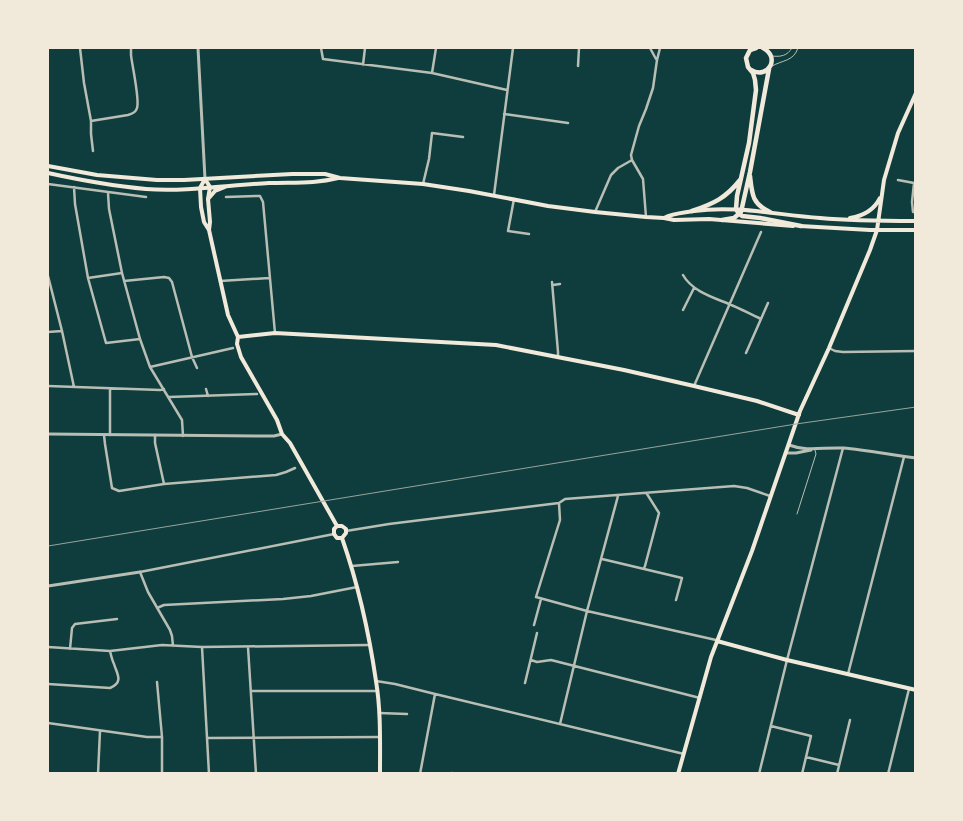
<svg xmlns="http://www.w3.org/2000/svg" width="963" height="821" font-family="'Exo 2',sans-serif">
<rect width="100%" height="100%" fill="#0f3d3e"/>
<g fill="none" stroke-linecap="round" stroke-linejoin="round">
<path stroke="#b8beb3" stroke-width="1" d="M772,56C781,57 787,56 792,48
M772,66C783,60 794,61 798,48
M797,514L816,454L815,450"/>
<path stroke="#b8beb3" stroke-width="2.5" d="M80,48L84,83L91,121V134L93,151
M321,48L323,59L432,73L507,90
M650,48L656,59
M363,65L365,48
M578,66L579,48
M432,73L436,48
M504,114L568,123
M91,121L128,115C132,114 136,112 137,108C140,100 132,65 131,55V48
M898,180L914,183L912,202L913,212H916
M48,184L146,197
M423,184L429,159L432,133L463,137
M74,187L75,204L88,278L106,343L140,339
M108,193L109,209L122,273L140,339L150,367L182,420L183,436
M494,195L513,48
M226,197L256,196H260L263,202L275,333
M514,199L508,231L529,234
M595,212L611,175L618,168L632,160
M646,217L643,179L632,160L631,155L639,126L646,109L653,88L657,60L660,48
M683,275C692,291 712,297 729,304C739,308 750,314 761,319
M48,276L62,331L74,387
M88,278L122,273
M124,281L164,277L169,278L172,282L192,357L197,368
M220,281L269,278
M552,282L558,352V357
M553,285L560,284
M683,310L694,288
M48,332L62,331
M829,348L835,351L843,352L916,351
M746,353L768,303
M150,367L233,348
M48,386L160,390L164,389
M694,386L761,232
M110,389V435
M206,389L208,396
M169,397L257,394
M104,435L105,444L112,488L119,491L164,484L155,443V435
M164,484L276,475L286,472L295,468
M559,503L560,520L536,597L587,611L716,640
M346,531L389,524L559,503L565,499L734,486L747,488L770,496
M602,559L682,578L676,600
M352,566L398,562
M644,568L645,566L659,513L647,494
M157,608L164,605L283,599L311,596L357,587
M534,625L541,599
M173,646L172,636L170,630L148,592L140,572L334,534
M48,647L110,651L162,645L202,647L369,645
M202,647L209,774
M248,647L256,774
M70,649L72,628L75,624L117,619
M531,660L537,662L551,660L700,698
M848,674L904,457
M376,681L395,684L431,693L684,754
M157,682L162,737V774
M525,683L537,633
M48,684L110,688C124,682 117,674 114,664C112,660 111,655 110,651
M251,691H377
M379,713L407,714
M48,723L147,737H162
M560,724L587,611L618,496
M771,726L811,736L802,774
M207,738L380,737
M806,757L839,765
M98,774L100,731
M420,774L435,694
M452,774V773
M759,774L787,660L843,448
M837,774L850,720
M888,774L909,689"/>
<path stroke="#b8beb3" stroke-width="3" d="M198,48L205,179
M48,434L262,436H274L282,434
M789,445C807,452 824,447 843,448C867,450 891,455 916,458
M786,453H796L811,450
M48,586L140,572"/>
<path stroke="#f1e9da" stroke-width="4" d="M205,179L200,188L201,207L204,222L209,230L228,315L238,337L237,344L241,357L277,420L282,434L290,443L337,526
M205,179L210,187L208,199L210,222L209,230
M238,337L275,333L496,345L624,370L694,386L757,401L799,415
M337,526H342L346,529V533L342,538
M337,526L334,529V534L337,538H342
M342,538C358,584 369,633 376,681C381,711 380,743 380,774
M717,641L787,660L916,690
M678,774L711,657L752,551L800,411L829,348L870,250L877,230"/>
<path stroke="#f1e9da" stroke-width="4" d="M48,166L97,175L157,180H184L292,174H325L340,178L423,184L469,191L548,206L595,212L646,217L664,218L674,220L709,219L793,226
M48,173C80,180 113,186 146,189C186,192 229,185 269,183C292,182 315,184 338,178
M208,199L215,191L225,187
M664,218C674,213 683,213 694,211C736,205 777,215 820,218C852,221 884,221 916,221
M850,218C863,216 874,210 880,198
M800,226L870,230H916
M877,230L884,180L898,133L916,93"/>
<path stroke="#f1e9da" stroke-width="4.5" d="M756,48L750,50L746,58L748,67L753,73L755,80L756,90L749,143L737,196L736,209L739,214L742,216L760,218L801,226
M751,70C768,80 781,57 763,48
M750,176C752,194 752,204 770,212
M692,211C713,204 726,198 740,180
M722,220L734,218L741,212L750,172L769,69"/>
<path stroke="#97a49c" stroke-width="1" d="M48,546L796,424L916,407"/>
</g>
<rect width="963" height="821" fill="none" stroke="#f1e9da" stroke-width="98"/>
</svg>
